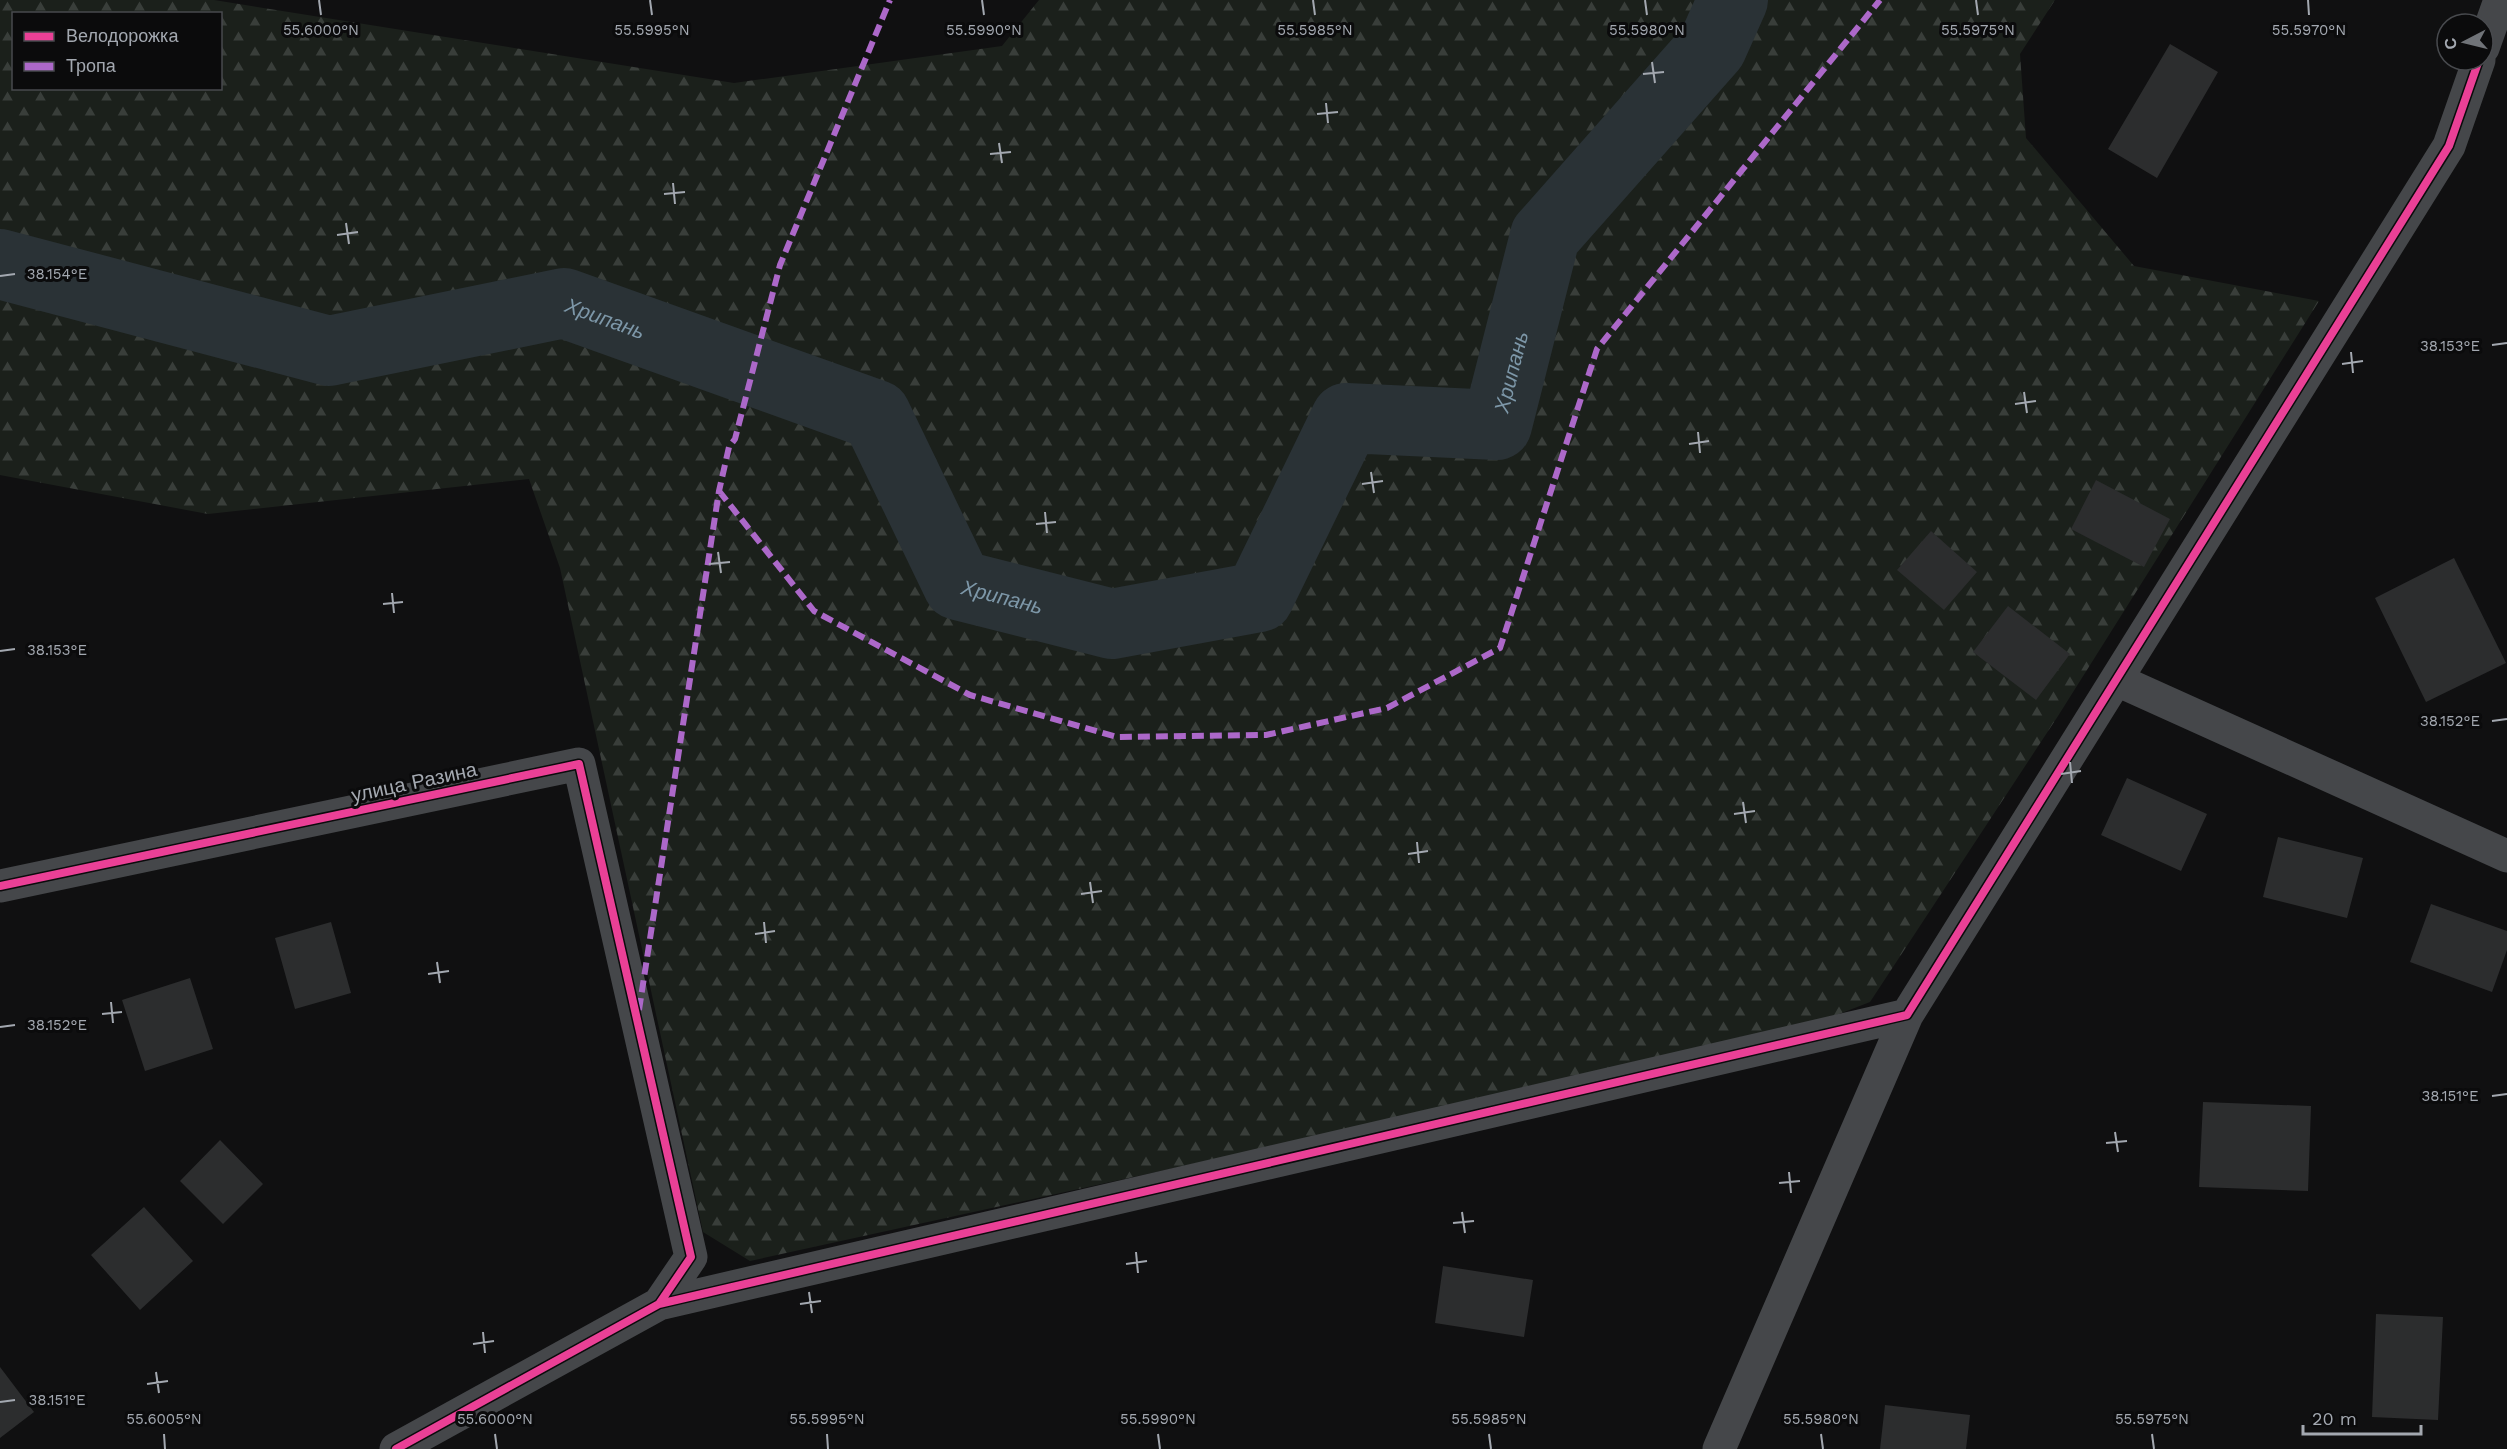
<svg xmlns="http://www.w3.org/2000/svg" width="2507" height="1449" font-family="'Work Sans',sans-serif">
<defs>
<pattern id="forest-firs" width="22" height="20" patternUnits="userSpaceOnUse" patternTransform="scale(1.5)"><rect width="22" height="20" fill="#1b201b"/><path d="M5 1l3.5 6h-7zM16 11l3.5 6h-7z" fill="#393e3a"/></pattern>
</defs>
<rect width="100%" height="100%" fill="#101011"/>
<path fill="url(#forest-firs)" fill-rule="evenodd" d="M0,0H214L734,83L1002,46L1039,0H2055L2020,54L2026,138L2134,266L2319,301L2058,716L1870,1002L1790,1033L750,1261L703,1232L560,568L529,479L208,514L0,475ZM14,14H220V88H14Z"/>
<g fill="none" stroke-linecap="round" stroke-linejoin="round">
<path stroke="#2a3236" stroke-width="70" id="s1" d="M0,264L329,351L564,303L876,415L958,585L1112,624L1259,597L1346,418L1497,425L1545,236L1712,47L1733,0"/>
</g>
<path fill="#2c2d2e" d="M2170,44L2218,72L2157,178L2108,149Z
M2096,480L2170,519L2144,567L2071,529Z
M1931,531L1977,572L1944,610L1897,570Z
M2454,558L2506,663L2426,702L2375,598Z
M2008,606L2070,654L2036,700L1973,652Z
M2127,778L2207,814L2181,871L2101,835Z
M2278,837L2363,858L2347,918L2263,897Z
M2431,904L2507,931V950L2492,992L2410,962Z
M331,922L351,993L295,1009L275,938Z
M190,978L213,1049L145,1071L122,1000Z
M2203,1102L2311,1106L2308,1191L2199,1187Z
M220,1140L263,1184L223,1224L180,1181Z
M144,1207L193,1261L140,1310L91,1255Z
M1443,1266L1533,1280L1524,1337L1435,1323Z
M2376,1314L2443,1317L2438,1420L2372,1417Z
M0,1367L34,1412L0,1438Z
M1885,1405L1970,1415L1966,1449H1880Z"/>
<g fill="none" stroke-linecap="round" stroke-linejoin="round">
<path stroke="#45474a" stroke-width="33" d="M2483,48L2500,0
M2117,680L2507,856
M0,886L579,764L691,1257L659,1304L396,1449
M659,1304L1907,1015L2449,146L2479,60
M1719,1449L1907,1015"/>
<path stroke="#ac68c9" stroke-width="6" stroke-dasharray="12 6" stroke-linecap="butt" d="M719,491L814,611L970,695L1117,737L1266,735L1387,708L1500,648L1597,349L1880,0
M639,1010L719,491L729,447L735,439L780,265L890,0"/>
<defs>
<path id="cycleway" d="M0,886L579,764L691,1257L659,1304L396,1449
M659,1304L1907,1015L2449,146L2479,60"/>
</defs>
<use href="#cycleway" stroke="#0b0b0c" stroke-width="11"/>
<use href="#cycleway" stroke="#ea4096" stroke-width="8"/>
</g>
<path fill="none" stroke="#a3a8b0" stroke-width="2" d="M319,0L321,15M650,0L652,15M982,0L984,15M1313,0L1315,15M1645,0L1647,15M1976,0L1978,15M2308,0L2309,15M1652,62L1655,83M1643,74L1664,72M1326,103L1328,123M1317,114L1338,112M999,143L1002,163M990,154L1011,152M673,183L675,204M664,194L685,192M346,223L349,244M337,235L358,232M0,276L15,274M2492,345L2507,343M2351,352L2353,373M2342,364L2363,361M2024,392L2027,413M2015,404L2036,401M1698,432L1700,453M1689,444L1709,441M1371,472L1374,493M1362,484L1383,481M1045,512L1047,533M1036,524L1056,522M718,552L721,573M709,564L730,562M392,593L394,613M383,604L403,602M0,651L15,649M2492,721L2507,719M2070,762L2072,783M2061,774L2081,771M1743,802L1746,823M1734,814L1755,811M1417,842L1419,863M1408,854L1428,851M1090,882L1093,903M1081,894L1102,891M764,922L766,943M755,934L775,931M437,962L440,983M428,974L449,971M111,1002L113,1023M102,1014L122,1012M0,1027L15,1025M2492,1096L2507,1094M2115,1132L2118,1152M2106,1143L2127,1141M1789,1172L1791,1193M1779,1183L1800,1181M1462,1212L1465,1233M1453,1223L1474,1221M1136,1252L1138,1273M1126,1264L1147,1261M809,1292L812,1313M800,1304L821,1301M483,1332L485,1353M473,1344L494,1341M156,1372L159,1393M147,1384L168,1381M0,1402L15,1400M164,1434L165,1449M495,1434L497,1449M827,1434L828,1449M1158,1434L1160,1449M1489,1434L1491,1449M1821,1434L1823,1449M2152,1434L2154,1449"/>
<g text-anchor="middle" dominant-baseline="central" stroke-width="6" stroke-linejoin="round" paint-order="stroke">
<g font-size="20" fill="#a3a8b0" stroke="#0b0b0c">
<text transform="translate(414 782) rotate(-12)">улица Разина</text>
</g>
<g font-size="21" font-style="italic" fill="#7d97a8" stroke="#0b0b0c">
<text stroke="none"><textPath href="#s1" startOffset="624">Хрипань</textPath></text>
<text stroke="none"><textPath href="#s1" startOffset="1814">Хрипань</textPath></text>
<text stroke="none"><textPath href="#s1" startOffset="1146">Хрипань</textPath></text>
</g>
</g>
<g font-size="15" text-anchor="middle" fill="#a3a8b0" stroke="#0b0b0c" stroke-width="6" stroke-linejoin="round" paint-order="stroke">
<text x="321" y="35">55.6000°N</text>
<text x="652" y="35">55.5995°N</text>
<text x="984" y="35">55.5990°N</text>
<text x="1315" y="35">55.5985°N</text>
<text x="1647" y="35">55.5980°N</text>
<text x="1978" y="35">55.5975°N</text>
<text x="2309" y="35">55.5970°N</text>
<text x="57" y="279">38.154°E</text>
<text x="2450" y="351">38.153°E</text>
<text x="57" y="655">38.153°E</text>
<text x="2450" y="726">38.152°E</text>
<text x="57" y="1030">38.152°E</text>
<text x="2450" y="1101">38.151°E</text>
<text x="57" y="1405">38.151°E</text>
<text x="164" y="1424">55.6005°N</text>
<text x="495" y="1424">55.6000°N</text>
<text x="827" y="1424">55.5995°N</text>
<text x="1158" y="1424">55.5990°N</text>
<text x="1489" y="1424">55.5985°N</text>
<text x="1821" y="1424">55.5980°N</text>
<text x="2152" y="1424">55.5975°N</text>
</g>
<rect x="12" y="12" width="210" height="78" fill="#0b0b0c" stroke="#484a4e" stroke-width="1.5"/>
<rect x="24" y="32" width="30" height="9" fill="#ea4096" stroke="#484a4e" stroke-width="1.5"/>
<text x="66" y="42" font-size="18" fill="#a3a8b0">Велодорожка</text>
<rect x="24" y="62" width="30" height="9" fill="#ac68c9" stroke="#484a4e" stroke-width="1.5"/>
<text x="66" y="72" font-size="18" fill="#a3a8b0">Тропа</text>
<g transform="translate(2465 42) rotate(263)"><circle r="28" fill="#0b0b0c" stroke="#484a4e" stroke-width="1.5"/>
<path d="M0-4.5L10 22L0 15L-10 22Z" fill="#707378"/>
<text y="-9" font-size="16" font-weight="bold" text-anchor="middle" fill="#a3a8b0">С</text>
</g>
<path d="M2303 1425v9h118v-9" fill="none" stroke="#a3a8b0" stroke-width="3"/>
<text x="2312" y="1425" font-size="18" fill="#a3a8b0" stroke="#0b0b0c" stroke-width="4.5" paint-order="stroke">20 m</text>
</svg>
